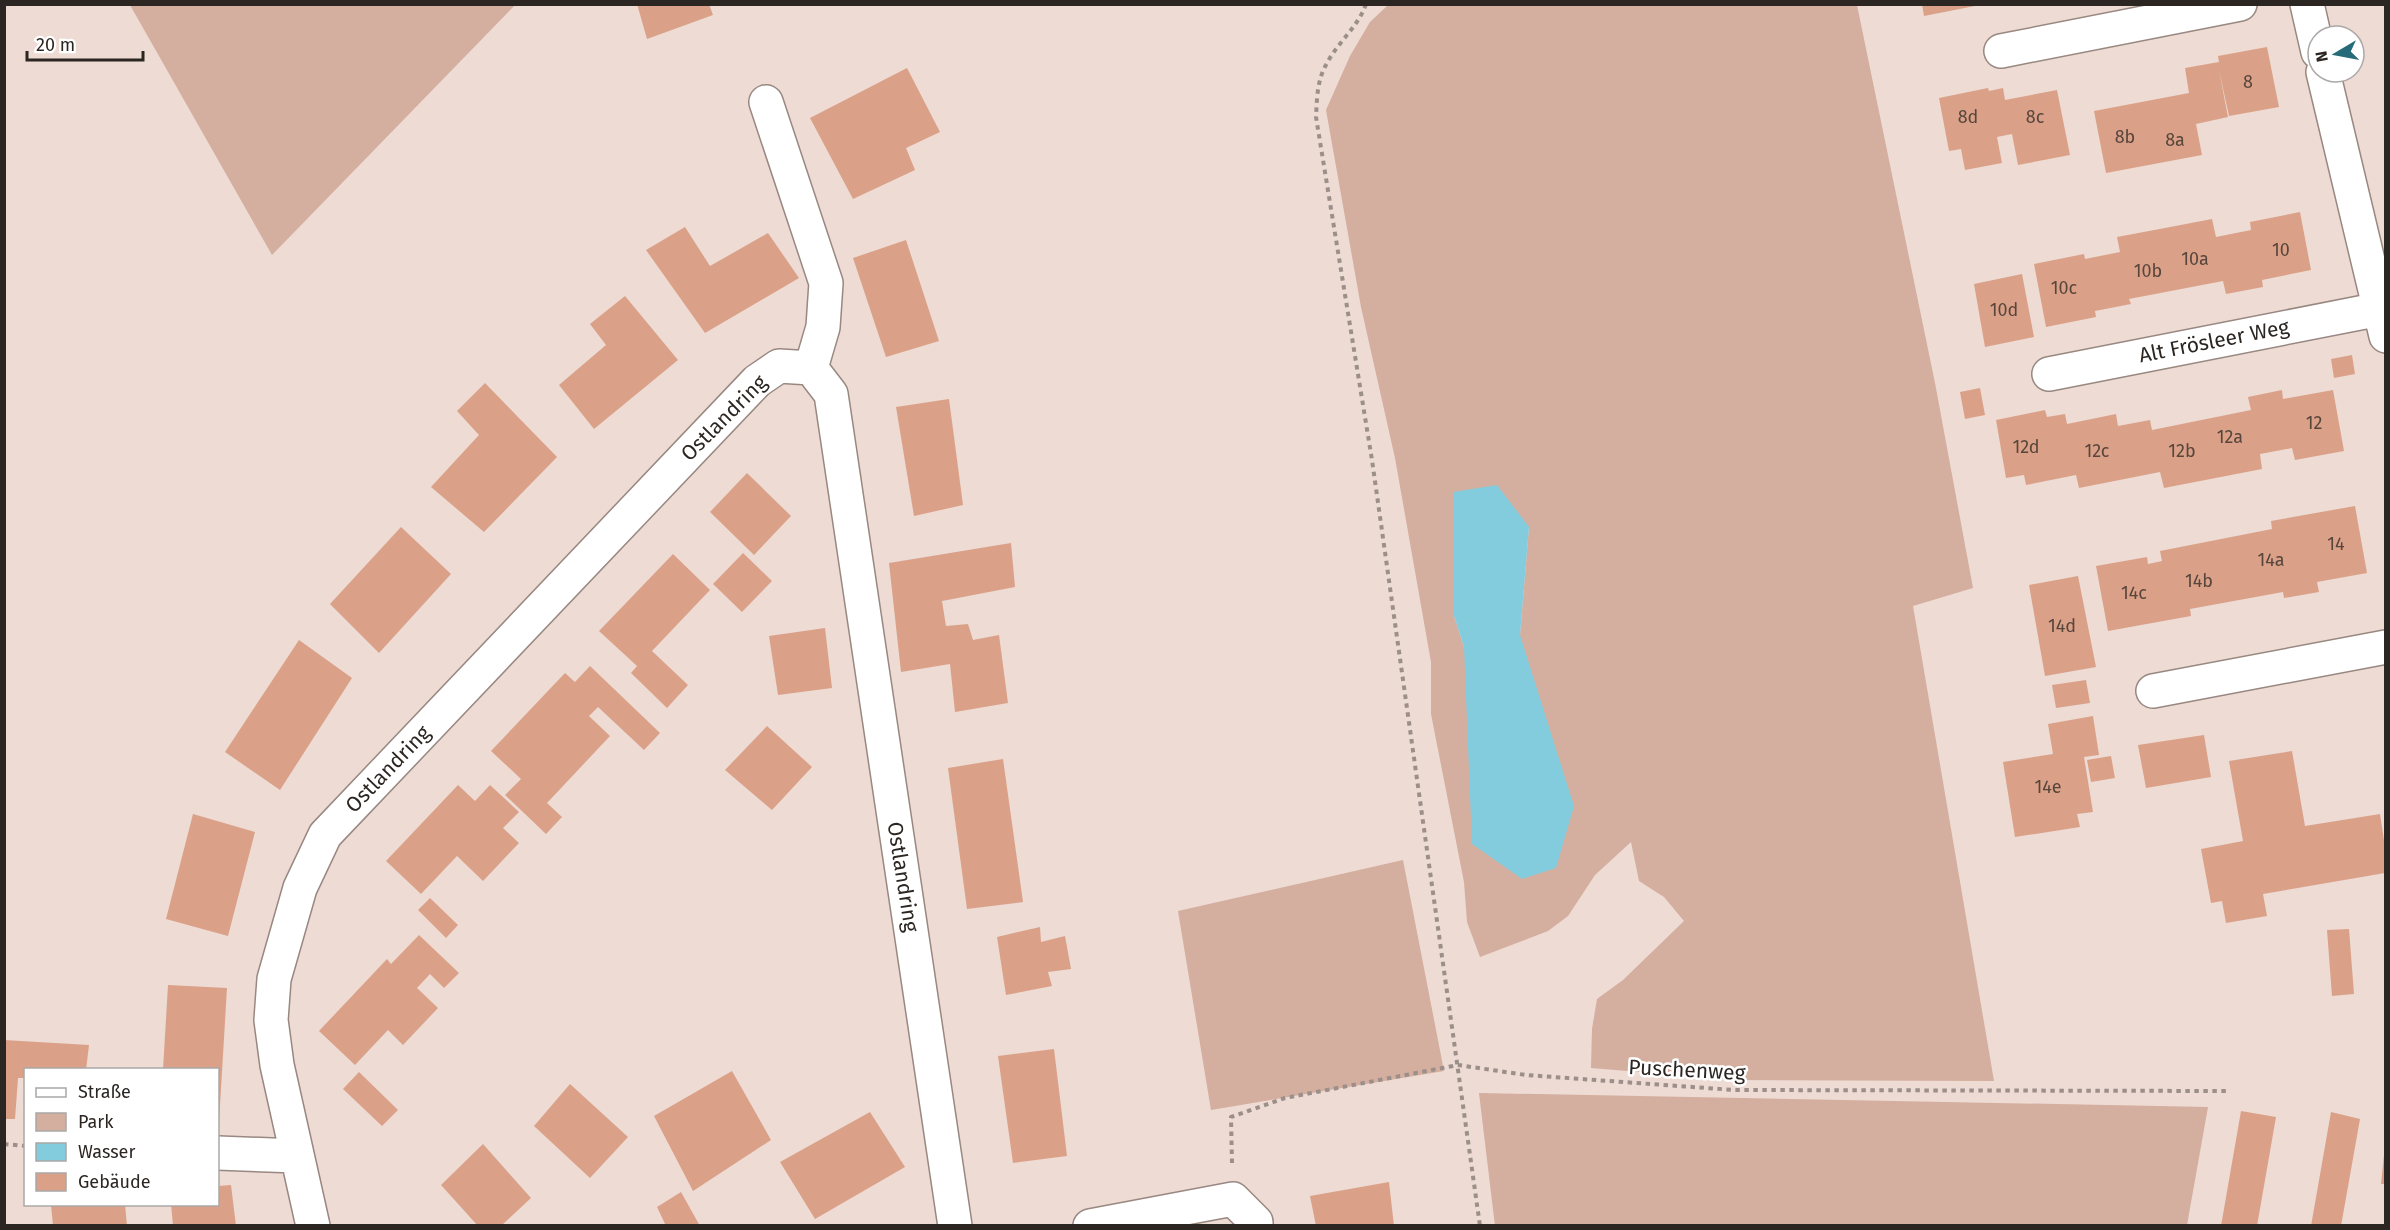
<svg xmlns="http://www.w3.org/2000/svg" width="2390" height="1230" font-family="'Fira Sans',sans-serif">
<rect width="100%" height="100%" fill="#eddbd4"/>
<path fill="#d4ae9e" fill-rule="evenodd" d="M130,5H515L272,255Z
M1388,5H1857L1935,383L1973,588L1913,606L1994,1081L1736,1080L1591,1068L1592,1029L1597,999L1623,980L1684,921L1664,897L1639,881L1631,842L1595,875L1568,916L1548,931L1480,957L1467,922L1464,882L1431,714V662L1395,458L1361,307L1326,110L1350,56L1370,22ZM1529,527L1520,635L1464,647L1454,616Z
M1403,860L1444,1071L1211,1110L1178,911Z
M1479,1093L2208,1107L2187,1225L1495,1226Z"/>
<path fill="#83ccdd" d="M1497,485L1529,527L1520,635L1574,806L1556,868L1522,879L1472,844L1464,647L1454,616L1453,492Z"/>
<path fill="#daa188" d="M637,4H709L713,15L647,39Z
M1922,4H1975V6L1924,16Z
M2267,47L2279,107L2229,116L2219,70L2228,117L2196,124L2202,155L2106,173L2094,111L2189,93L2185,68L2219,62L2218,56Z
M907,68L940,132L906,148L915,170L853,199L810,118Z
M1988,88L1989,91L2003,88L2005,100L2057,90L2070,155L2018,165L2012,134L1997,137L2002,163L1965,170L1961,149L1949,151L1939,98Z
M2300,212L2311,270L2262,280L2263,287L2226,294L2223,281L2129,299L2131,304L2095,311L2096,317L2046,327L2034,264L2084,254L2085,259L2120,252L2117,237L2165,228L2212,219L2216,237L2251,230L2250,222Z
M685,227L710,266L768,233L799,278L705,333L646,250Z
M906,240L939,341L886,357L853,258Z
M2022,274L2034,337L1985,347L1974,284Z
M625,296L678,360L594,429L559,385L606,345L590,324Z
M2352,355L2355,374L2334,378L2331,359Z
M485,383L557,457L484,532L431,487L479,435L457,411Z
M1980,388L1985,415L1965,419L1960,392Z
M2282,390L2283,399L2333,390L2344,451L2295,460L2292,448L2260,454L2262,469L2164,488L2160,472L2079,488L2076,475L2026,485L2024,475L2006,478L1996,420L2045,410L2047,417L2065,414L2067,424L2116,414L2118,426L2150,420L2152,430L2251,410L2248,397Z
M949,399L963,505L914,516L896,407Z
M747,473L791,516L754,555L710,512Z
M2355,506L2367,573L2317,582L2319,592L2284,598L2283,592L2190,609L2191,616L2108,631L2096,566L2147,557L2148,564L2162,561L2160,551L2272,529L2271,521Z
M401,527L451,574L379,653L330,604Z
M1011,543L1015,587L942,601L946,626L968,624L973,640L999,635L1008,703L955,712L950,664L901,672L889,563Z
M743,553L772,581L742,612L713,584Z
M673,554L710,590L652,651L688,685L667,708L631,673L637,666L599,631Z
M2078,576L2096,667L2045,676L2029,585Z
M825,628L832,688L778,695L769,636Z
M299,640L352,678L280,790L225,752Z
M590,666L660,733L644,750L598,707L589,716L610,736L547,803L562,817L546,834L505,795L521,779L491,751L565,673L575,682Z
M2086,680L2090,703L2056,708L2052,685Z
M2093,716L2099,755L2084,757L2093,812L2077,814L2080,827L2015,837L2003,762L2053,754L2048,724Z
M767,726L812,767L772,810L725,770Z
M2204,735L2211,777L2146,788L2138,745Z
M2292,751L2305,826L2380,814L2385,847V873L2263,894L2267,916L2226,923L2222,901L2211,903L2201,849L2243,841L2229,761Z
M2111,756L2115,778L2091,782L2087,760Z
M1003,759L1023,902L967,909L948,768Z
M458,785L475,801L490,785L519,812L503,828L519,843L483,881L457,856L421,894L386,861Z
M193,814L255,832L228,936L166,919Z
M430,898L458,925L446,938L418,910Z
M1040,927L1041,942L1065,936L1071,969L1048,972L1052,986L1006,995L997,937Z
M2349,929L2354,994L2332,996L2327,930Z
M419,935L459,973L444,988L430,974L417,988L438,1008L403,1045L388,1030L355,1065L319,1031L387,959L391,964Z
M168,985L227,988L219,1122H218V1070H163Z
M4,1040L89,1045L86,1070H26V1078H18L15,1119H4Z
M1054,1049L1067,1156L1013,1163L998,1056Z
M732,1071L771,1140L693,1191L654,1116Z
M359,1072L398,1110L382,1126L343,1089Z
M570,1084L628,1137L590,1178L534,1126Z
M2241,1111L2276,1117L2257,1226H2221Z
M870,1112L905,1167L815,1219L780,1162Z
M2331,1112L2360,1119L2341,1226H2311Z
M483,1144L531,1198L501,1226H478L441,1185Z
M2384,1155H2385V1184H2381Z
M1389,1182L1394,1226H1316L1310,1196Z
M231,1185L236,1226H173L171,1204H218V1186Z
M681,1192L700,1226H666L657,1207Z
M57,1204H125L127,1226H53L51,1205Z"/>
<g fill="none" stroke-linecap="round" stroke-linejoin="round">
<defs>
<path id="street" d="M2307,4L2318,52
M2001,51L2240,4
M2323,72L2386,336
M766,102L826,283L823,327L811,368
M2049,374L2380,309
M2153,691L2386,647
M218,1153L297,1156
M313,1226L277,1065L271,1020L274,979L300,888L325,835L757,381L779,366L811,368L831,394L955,1226
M1090,1226L1233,1199L1256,1222V1226"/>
</defs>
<use href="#street" stroke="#988881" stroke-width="36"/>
<path stroke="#9c8f8a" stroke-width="4" stroke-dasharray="4.5 4.5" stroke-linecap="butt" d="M1366,4C1358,27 1338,42 1327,63C1317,80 1317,98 1316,117L1372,460L1480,1226
M4,1144L26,1146
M1232,1163L1231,1117L1285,1098L1458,1065L1526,1075L1734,1090L2230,1091"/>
<use href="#street" stroke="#fff" stroke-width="33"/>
</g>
<g text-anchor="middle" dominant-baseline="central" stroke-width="5" stroke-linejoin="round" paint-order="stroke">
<g font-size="18" fill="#58453c">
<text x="2248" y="82">8</text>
<text x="1968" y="117">8d</text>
<text x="2035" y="117">8c</text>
<text x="2125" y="137">8b</text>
<text x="2175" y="140">8a</text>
<text x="2281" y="250">10</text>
<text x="2195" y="259">10a</text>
<text x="2148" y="271">10b</text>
<text x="2064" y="288">10c</text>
<text x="2004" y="310">10d</text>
<text x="2314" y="423">12</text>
<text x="2230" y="437">12a</text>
<text x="2026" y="447">12d</text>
<text x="2097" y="451">12c</text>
<text x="2182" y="451">12b</text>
<text x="2336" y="544">14</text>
<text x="2271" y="560">14a</text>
<text x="2199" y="581">14b</text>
<text x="2134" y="593">14c</text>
<text x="2062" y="626">14d</text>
<text x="2048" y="787">14e</text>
</g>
<g font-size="21" fill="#2c2623" stroke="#fff">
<text transform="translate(2214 341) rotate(-11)">Alt Frösleer Weg</text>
<text transform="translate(724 418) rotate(-45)">Ostlandring</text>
<text transform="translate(388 769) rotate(-46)">Ostlandring</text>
<text transform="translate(903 877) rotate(81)">Ostlandring</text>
<text transform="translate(1687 1070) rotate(3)">Puschenweg</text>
</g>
</g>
<rect width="2390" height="1230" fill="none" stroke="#2c2623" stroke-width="12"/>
<rect x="24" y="1068" width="195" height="138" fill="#ffffff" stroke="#aba8a7" stroke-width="1.5"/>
<rect x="36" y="1088" width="30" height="9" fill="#ffffff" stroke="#aba8a7" stroke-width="1.5"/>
<text x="78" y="1098" font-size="18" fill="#2c2623">Straße</text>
<rect x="36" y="1113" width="30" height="18" fill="#d4ae9e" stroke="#aba8a7" stroke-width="1.5"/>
<text x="78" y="1128" font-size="18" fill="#2c2623">Park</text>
<rect x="36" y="1143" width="30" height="18" fill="#83ccdd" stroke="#aba8a7" stroke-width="1.5"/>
<text x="78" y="1158" font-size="18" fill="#2c2623">Wasser</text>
<rect x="36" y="1173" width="30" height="18" fill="#daa188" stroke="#aba8a7" stroke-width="1.5"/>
<text x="78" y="1188" font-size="18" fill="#2c2623">Gebäude</text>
<g transform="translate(2336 54) rotate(260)"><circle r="28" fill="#ffffff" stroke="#aba8a7" stroke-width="1.5"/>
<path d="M0-4.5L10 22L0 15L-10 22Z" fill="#256b7a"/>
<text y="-9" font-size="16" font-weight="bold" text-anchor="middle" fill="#2c2623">N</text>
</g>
<path d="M27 51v9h116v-9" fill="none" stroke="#2c2623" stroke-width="3"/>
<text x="36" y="51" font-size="18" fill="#2c2623" stroke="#ffffff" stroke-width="4.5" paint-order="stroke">20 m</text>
</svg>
